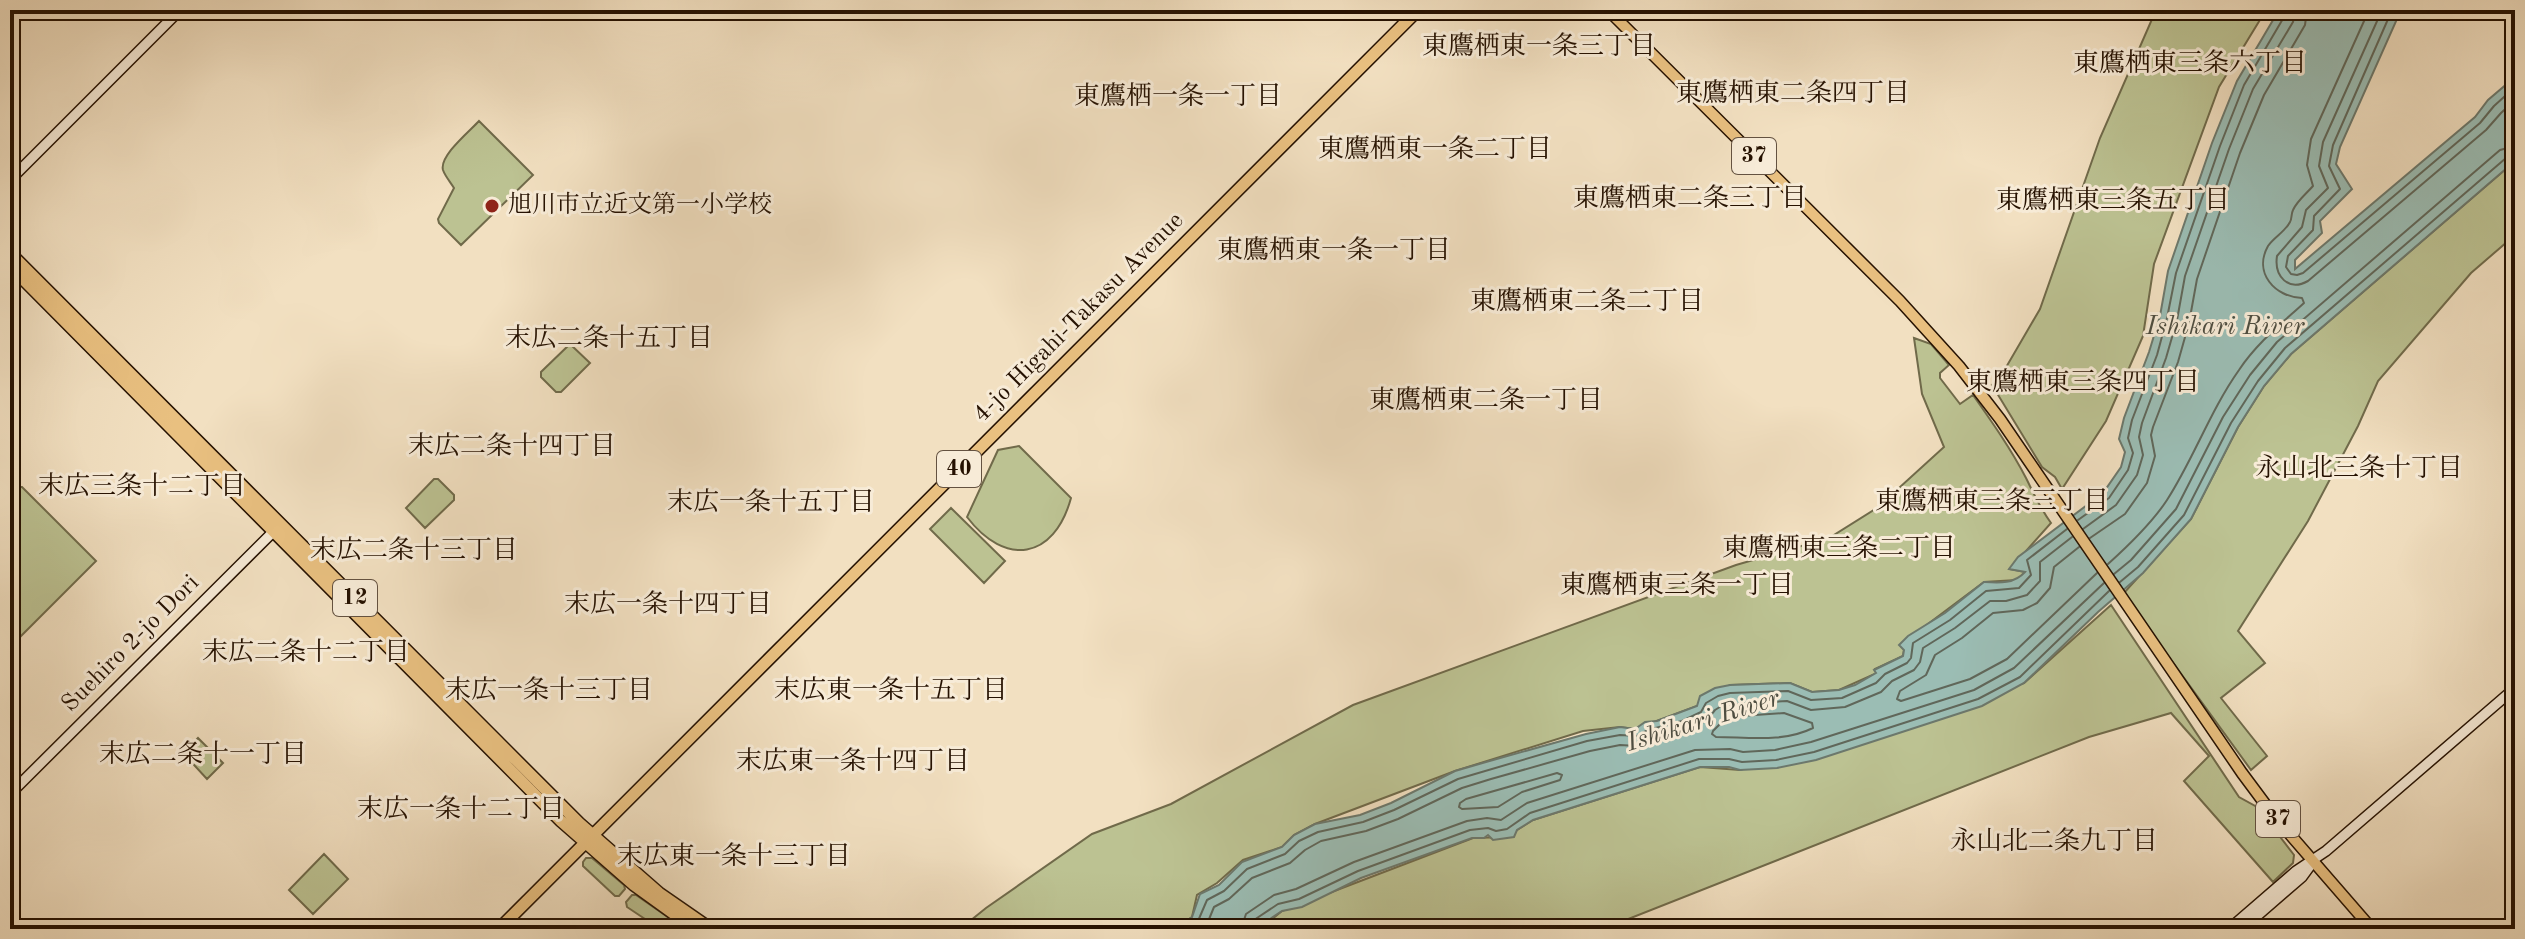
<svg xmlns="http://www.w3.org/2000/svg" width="2525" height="939" font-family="'Old Standard TT','Noto Serif JP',serif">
<rect width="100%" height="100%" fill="#f2e0c1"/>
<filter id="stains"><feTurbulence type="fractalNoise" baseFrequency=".0025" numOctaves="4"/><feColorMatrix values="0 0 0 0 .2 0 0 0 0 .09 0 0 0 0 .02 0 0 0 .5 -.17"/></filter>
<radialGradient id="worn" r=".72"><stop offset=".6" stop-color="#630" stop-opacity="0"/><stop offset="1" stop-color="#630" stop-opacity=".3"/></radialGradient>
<path fill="#bcc292" stroke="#706a4a" stroke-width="2" d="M2156,10H2266L2219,87L2154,264L2143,336L2106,421L2062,489L2055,477L2042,467L1992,385L2001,376L2040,309L2100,138Z
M479,121L533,175L461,245L439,223L438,219L454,188C451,183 445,176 443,170C439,156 470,131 479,121Z
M2515,161V235L2471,273L2378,381L2358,426L2308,521L2238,631L2265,663L2221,698L2267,756L2251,770L2123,594L2191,519L2238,427L2264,386L2291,354Z
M1914,338L1931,344L1949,365L1940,373V378L1960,404L1973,395C1992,422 2011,449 2026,478C2034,494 2040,508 2051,523L2010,569L2026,572L2017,580L1984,582L1900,645L1904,650L1903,656L1875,669L1877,673L1839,690L1812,692L1790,683L1730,685L1697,706L1635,729L1620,727L1583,731L1455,771L1315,824L1294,835L1282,847L1243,860L1217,883L1197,895L1192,917L1175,929H960L986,908L1092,834L1171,804L1353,705L1736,565L1829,538L1877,508L1944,447L1922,394Z
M570,344L590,363L561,392H556L541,377V372Z
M1019,446L1071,498C1054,560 1005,567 967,517L998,450Z
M434,479H438L454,495V500L425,528L406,508Z
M16,487H22L96,561L10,647V493Z
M951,508L1005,561L984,583L930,529Z
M2111,605L2239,797L2257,807L2294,855L2293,863L2273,882L2184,781L2209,756L2171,713L2089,737L1603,929H1260L1282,911L1473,838L1506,837L1533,820L1700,767L1740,770L2024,683Z
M198,738L223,763L207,779L183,753Z
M324,854L348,879L313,914L289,890Z
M586,858H592L624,885L625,889L619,896H615L583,866V862Z
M632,895H636L685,929H660L627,907L626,902Z"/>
<path fill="#9bbdb4" stroke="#6c786c" stroke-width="2" d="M2279,10H2401L2340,147L2336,164L2352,189L2320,221L2322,233L2295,260V269L2475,117L2488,100L2515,77V161L2291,354L2264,386L2238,427L2191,519L2143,573L2098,612L2024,683L1982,706L1816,760L1777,768L1740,770L1729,767H1700L1533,820L1517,830L1514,837L1493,840L1488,835L1484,838H1472L1361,878L1302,907L1282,911L1255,929H1175L1192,917L1200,894L1219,885L1242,862L1282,847L1294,835L1315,824L1360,815L1391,803L1455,771L1486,762L1586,734L1620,727L1635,729L1645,722L1657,721L1697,706L1700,696L1715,688L1730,685L1790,683L1812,692L1839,690L1855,685L1876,673L1874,670L1903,656L1904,650L1899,645L1908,636L1945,613L1984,582C2000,583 2014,584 2025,572L2009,569L2018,557L2103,493L2121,467L2125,452L2119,439L2124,418L2149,352L2160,316L2168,271L2212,143L2237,81Z"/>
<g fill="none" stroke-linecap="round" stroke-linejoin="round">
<path stroke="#60675a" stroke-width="2" d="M2382,10L2323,142L2319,166L2328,188L2306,210L2302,227L2277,256C2274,276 2288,292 2308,281L2486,130L2501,113L2515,100
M2392,10L2333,145L2329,166L2340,189L2314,216L2313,230L2288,256L2286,267L2291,274L2297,275L2303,273L2480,123L2494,106L2515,87
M2078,520L2109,498L2128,470L2133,453L2128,438L2132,420L2157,355L2167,318L2176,273L2220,146L2244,85L2284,17L2285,10
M2083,529L2116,505L2137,475L2143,455L2139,437L2142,423L2166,358L2177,320L2185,276L2229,149L2253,89L2293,22L2295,10
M2090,538L2125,514L2147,483L2155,456L2151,435L2153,427L2178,362L2189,323L2197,279L2240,153L2264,95L2305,25L2307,10
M2079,547L2054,567L2050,588L2037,603L2023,610L1993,613L1962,638L1935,655L1926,675L1900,691L1897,699L1901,701L1970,679L2007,659L2097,573
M2108,564C2128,546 2152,523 2167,500C2194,458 2210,411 2239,370C2257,343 2281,324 2304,303L2302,298C2275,297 2253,273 2268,246C2274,237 2285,232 2290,222C2292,219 2291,214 2293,210C2297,201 2306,194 2313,186L2307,165L2311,139L2369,10
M2114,574L2131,560L2176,509L2223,417L2250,375L2277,342L2500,150L2515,146
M2120,582L2138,567L2184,515L2231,423L2258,381L2285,348L2506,158L2515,156
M1784,713L1812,723L1813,728C1783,743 1747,737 1716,737L1712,734L1713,731L1727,717Z
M1557,773L1562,775L1560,780L1522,792L1498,807L1462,809L1459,807L1460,803L1466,799Z
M1188,929L1198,921L1207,900L1224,891L1247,869L1285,854L1299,841L1318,832L1363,822L1394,810L1458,779L1587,741L1620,735L1637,736L1648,730L1682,721L1701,712L1706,703L1718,696L1730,693L1788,691L1811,700L1842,698L1876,683L1885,674L1907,663L1911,658L1913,643L1950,620L1986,591L2019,588L2031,575L2027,560L2067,529
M1205,929L1214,907L1229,899L1252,878L1290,863L1305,850L1321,841L1366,831L1398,819L1462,788L1491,779L1590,751L1620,745L1637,746L1651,740L1664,738L1706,721L1715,710L1723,705L1787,701L1811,710L1845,707L1881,692L1892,681L1914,670L1920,662L1923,648L1955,628L1990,601H2006L2027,595L2040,581V562L2072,537
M1241,929L1246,914L1274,895L1296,889L1354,862L1467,821L1487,818L1501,820L1527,803L1695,750L1730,749L1743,752L1775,750L1811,742L1974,690L2014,668L2104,583
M1251,929L1254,920L1278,904L1299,899L1358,871L1470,830L1488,828L1496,831L1507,829L1530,813L1699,759H1729L1742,762L1776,760L1814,752L1978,699L2020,677L2109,591"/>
<defs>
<path id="secondary" d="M10,180L180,10
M10,794L277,528
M2229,929L2296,871L2326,851L2515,688
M2242,929L2302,877L2310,866"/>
<path id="primary" d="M1608,10L1900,301L1959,366L2000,419L2242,773L2274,816L2372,929"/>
<path id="highway" d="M10,253L579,823L659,893L711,929
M10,266L561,821L634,885L695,929
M499,929L1418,10"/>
</defs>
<use href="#secondary" stroke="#251101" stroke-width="12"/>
<use href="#primary" stroke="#251101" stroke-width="13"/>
<use href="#highway" stroke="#251101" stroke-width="14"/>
<use href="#secondary" stroke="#f7ebd7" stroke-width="9"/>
<use href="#primary" stroke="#e9c080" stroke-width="10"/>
<use href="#highway" stroke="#e9c080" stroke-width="11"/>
</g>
<circle fill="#8f2418" stroke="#f7ebd7" stroke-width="3" cx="492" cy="206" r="8"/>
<g text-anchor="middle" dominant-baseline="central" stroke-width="6" stroke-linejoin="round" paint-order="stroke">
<g fill="#f7ebd7" stroke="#645241" stroke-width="2">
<rect x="1732" y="138" width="44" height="36" rx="6"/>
<rect x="937" y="451" width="44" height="36" rx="6"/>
<rect x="333" y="580" width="44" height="36" rx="6"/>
<rect x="2256" y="801" width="44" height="36" rx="6"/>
</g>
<g font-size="22" font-weight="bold" fill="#251101">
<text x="1754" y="156">37</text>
<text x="959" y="469">40</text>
<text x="355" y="598">12</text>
<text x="2278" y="819">37</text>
</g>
<g font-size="24" fill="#251101" stroke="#f7ebd7" text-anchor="start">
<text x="508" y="206">旭川市立近文第一小学校</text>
</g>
<g font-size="24" fill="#251101" stroke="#f7ebd7">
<text transform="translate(1079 318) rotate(-45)">4-jo Higahi-Takasu Avenue</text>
<text transform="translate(131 644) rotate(-45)">Suehiro 2-jo Dori</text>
</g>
<g font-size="26" fill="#251101" stroke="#f7ebd7">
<text x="1539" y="47">東鷹栖東一条三丁目</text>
<text x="2190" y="64">東鷹栖東三条六丁目</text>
<text x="1793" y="94">東鷹栖東二条四丁目</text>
<text x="1178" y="97">東鷹栖一条一丁目</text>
<text x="1435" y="150">東鷹栖東一条二丁目</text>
<text x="1690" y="199">東鷹栖東二条三丁目</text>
<text x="2113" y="201">東鷹栖東三条五丁目</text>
<text x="1334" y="251">東鷹栖東一条一丁目</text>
<text x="1587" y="302">東鷹栖東二条二丁目</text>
<text x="609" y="339">末広二条十五丁目</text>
<text x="2083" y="383">東鷹栖東三条四丁目</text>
<text x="1486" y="401">東鷹栖東二条一丁目</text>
<text x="512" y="447">末広二条十四丁目</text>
<text x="2359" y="469">永山北三条十丁目</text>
<text x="142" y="487">末広三条十二丁目</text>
<text x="1992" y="502">東鷹栖東三条三丁目</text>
<text x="771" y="503">末広一条十五丁目</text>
<text x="1839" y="549">東鷹栖東三条二丁目</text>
<text x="414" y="551">末広二条十三丁目</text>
<text x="1677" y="586">東鷹栖東三条一丁目</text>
<text x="668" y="605">末広一条十四丁目</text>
<text x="306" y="653">末広二条十二丁目</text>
<text x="549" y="691">末広一条十三丁目</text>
<text x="891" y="691">末広東一条十五丁目</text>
<text x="203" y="755">末広二条十一丁目</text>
<text x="853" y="762">末広東一条十四丁目</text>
<text x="461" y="810">末広一条十二丁目</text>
<text x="2054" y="842">永山北二条九丁目</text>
<text x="734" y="857">末広東一条十三丁目</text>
</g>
<g font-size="26" font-style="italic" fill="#4e4d40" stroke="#f7ebd7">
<text x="2225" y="327">Ishikari River</text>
<text transform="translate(1703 721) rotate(-17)">Ishikari River</text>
</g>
</g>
<rect width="2525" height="939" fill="none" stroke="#f2e0c1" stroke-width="40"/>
<rect x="12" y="12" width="2501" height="915" fill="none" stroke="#251101" stroke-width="4"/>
<rect x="20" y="20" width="2485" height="899" fill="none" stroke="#251101" stroke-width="2"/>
<rect width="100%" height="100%" filter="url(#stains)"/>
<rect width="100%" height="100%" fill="url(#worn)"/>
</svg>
